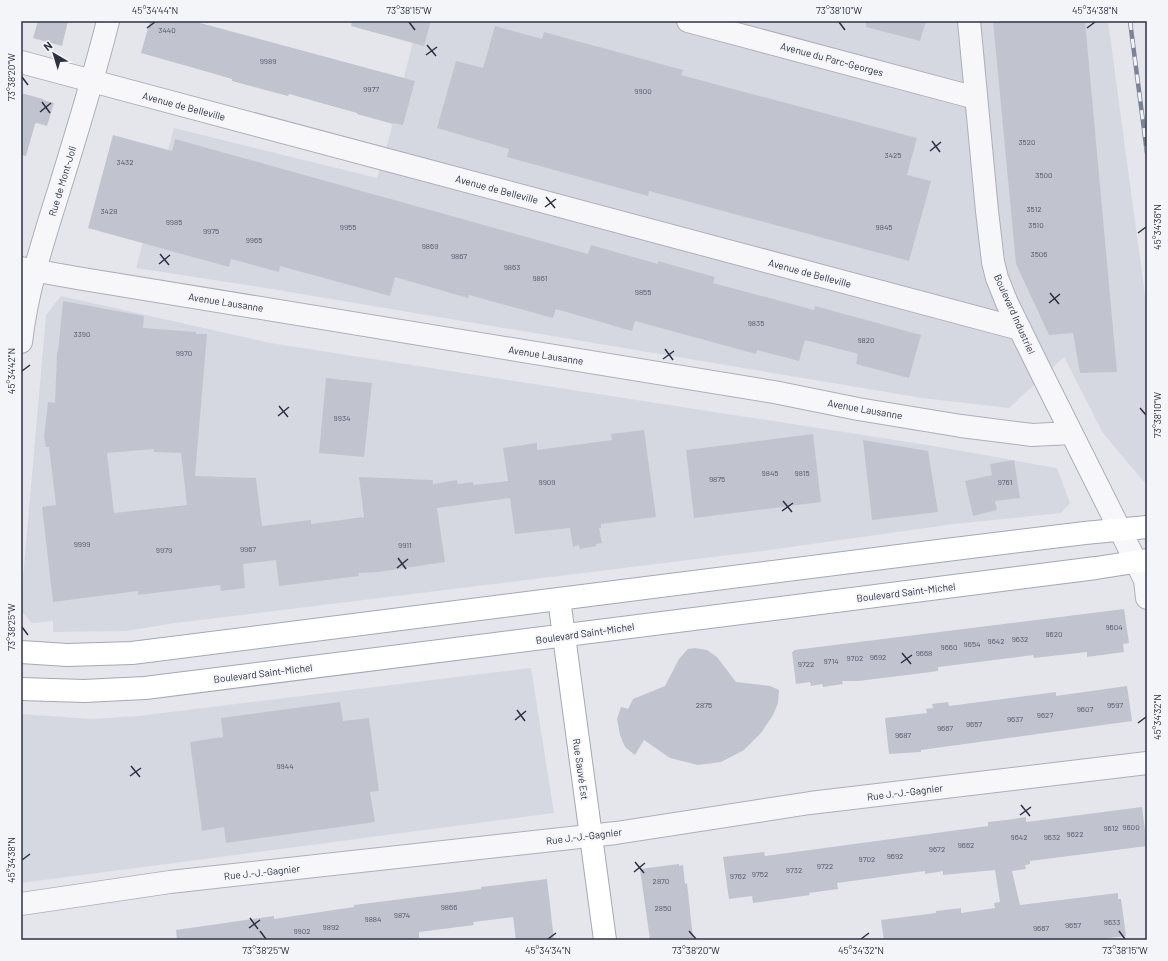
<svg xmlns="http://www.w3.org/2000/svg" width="1168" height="961" font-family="Barlow,sans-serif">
<rect width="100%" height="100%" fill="#e4e6ec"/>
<path fill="#d6d8e1" d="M418,21H1108L1147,310V475L1144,482L1103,433L1064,357L1009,408L922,398L272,289L136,268L174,128L377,178L389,138Z
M61,296L270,343L934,446L1057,468L1070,503L1061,513L954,524L762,551L176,623L126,631L53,632V621L32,623L21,611V601L46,315Z
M531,668L554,813L21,883V714L92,719L138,716Z"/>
<path fill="#c1c4cf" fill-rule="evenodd" d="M38,21H68L62,46L33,38Z
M150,21H200V23L415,81L403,125L393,123V124L357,114V113L289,94L288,96L232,81V79L208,72L141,53Z
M352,21H431L424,46L351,26Z
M866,21H926L920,41L866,27Z
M993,21H1085L1117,372L1080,373L1073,333L1049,335L1016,264Z
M495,26L542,39L544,32L683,70L681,75L917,138L907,175L931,181L909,261L649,191L648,196L507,157L509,149L437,128L456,61L483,68Z
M21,93L43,99V100L54,103L47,126L37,123L35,124L26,156L21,155Z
M113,135L172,151L175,139L588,254L591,245L658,264V261L715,277L713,283L814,310L815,306L921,335L909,378L856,364L858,354L805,340L799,361L757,350L756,354L635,321L632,331L556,309L553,318L469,295L468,298L395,277L390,296L280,266L279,272L231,259L229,267L88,228Z
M63,301L144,316L143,328L196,332V334H207L195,476L256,478L262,526L311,520V524L364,517L359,477L433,480V484L457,480L458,484L473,482L474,485L508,481L503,448L537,443V450L612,440L611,434L644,430L656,517L601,524V528H599L602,543L596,544V546L580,549L579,545L573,547L570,528L515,534L510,498L437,508L445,562L378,572L358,573L359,576L279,586L276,560L243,564L245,588L221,591L220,585L138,595V591L53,602L42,507L56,505L49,447H46L44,437L48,402L55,403L57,352H58ZM154,449V452L181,453L187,505L114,513L107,453Z
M326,378L372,383L364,457L319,453Z
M813,434L821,502L694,518L686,450Z
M863,440L928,451L938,512L872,520Z
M1014,460L1020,498L995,501L997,510L973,516L965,481L992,475L990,464Z
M1124,609L1129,643L1123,644L1124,652L1087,657V652L1034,658L1033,655L938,667V671L915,674L858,681H842L843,684L823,687L822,684L811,686L810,682L796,684L792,652L794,651V650Z
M695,648L707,650L717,657L736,682L770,686L779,690L778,703L773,715L761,733L744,750L721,762L698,765L670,758L644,740L635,755L625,747L620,735L617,719L621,707L628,709L633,699L665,686L679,659L688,649Z
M1127,686L1132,721L921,750V752L889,754L885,718L927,713L926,709L933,708L932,704L948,702L949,706L1056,692V696Z
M340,702L343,721L369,718L379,791L370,792L375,822L226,843L224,827L202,831L190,742L223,737L221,718Z
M1142,807L1147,846L1030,861V864L1025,865L1026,869L1012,871L1020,905L1118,893V899H1121L1126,936L1093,940H884L881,920L936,913V911L961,908V913L995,908L994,903L1000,902L995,870L943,875V871L925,874V871L837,883L838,889L809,893L810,895L753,903L752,896L729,899L723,857L764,852L765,856L988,826V822L1007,820L1026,817V822Z
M679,864V866L683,865L685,884L687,883L693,938H689V940H650L640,869Z
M547,879L554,940H516L513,917L473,922L474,925L419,932V938L402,940H177L176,930L274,916V919L354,907V905L481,889V887Z"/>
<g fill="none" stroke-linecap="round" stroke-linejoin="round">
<defs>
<path id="minor" d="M688,21L976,98
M969,21L987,211L993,262L997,278L1007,303L1043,376L1145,580L1147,598
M21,62L1020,329
M21,268L77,278L774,392L858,409L961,426L1032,435L1071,433
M21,342C27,289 44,238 60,187C77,132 94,77 108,21
M21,904L170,882L616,833L810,803L1147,763"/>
<path id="major" d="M559,599L605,940
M21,652L67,655L132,653L938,551L1085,533L1147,527
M21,689L84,691L145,688C462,649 779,608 1096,568L1147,560"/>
</defs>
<use href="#minor" stroke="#acafba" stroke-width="24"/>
<use href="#major" stroke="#a2a8b8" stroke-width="24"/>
<use href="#minor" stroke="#f7f7fa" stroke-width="22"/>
<use href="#major" stroke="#fff" stroke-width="22"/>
<defs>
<path id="rail" d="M1130,21L1147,153"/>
</defs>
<use href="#rail" stroke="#7c8396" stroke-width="4.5"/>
<use href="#rail" stroke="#f4f5f9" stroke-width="3" stroke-dasharray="9" stroke-linecap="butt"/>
</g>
<path fill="none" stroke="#2b3045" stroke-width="1.5" d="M409,22L415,30M839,22L845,30M147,28L155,22M1087,28L1095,22M427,45L436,56M426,55L437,47M22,77L28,85M42,102L50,113M40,112L51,103M932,141L940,152M930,151L941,142M546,197L555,208M545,207L556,199M1138,233L1146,227M160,254L169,265M159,264L170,255M1050,293L1059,304M1049,303L1060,294M665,349L673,360M663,359L674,351M22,371L30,365M279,406L288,417M1140,408L1146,415M278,416L289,407M783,501L792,512M782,511L793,503M398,558L406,569M397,568L408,559M22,627L28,635M902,653L911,664M901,663L912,655M517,710L525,721M515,720L526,711M1138,723L1146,717M131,766L140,777M130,776L141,768M1021,805L1030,816M1020,815L1031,807M22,860L30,854M635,862L644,873M634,872L645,863M250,918L258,929M249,928L260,920M260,931L266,939M689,931L696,939M1119,931L1125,939M548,939L556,933M861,939L869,933"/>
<g text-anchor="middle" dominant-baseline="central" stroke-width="3.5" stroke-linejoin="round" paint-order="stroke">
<g font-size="8" fill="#505568">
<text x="167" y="30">3440</text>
<text x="268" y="61">9989</text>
<text x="371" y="89">9977</text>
<text x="643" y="91">9900</text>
<text x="1027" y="142">3520</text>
<text x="893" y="155">3425</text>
<text x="125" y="162">3432</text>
<text x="1044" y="175">3500</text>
<text x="1034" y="209">3512</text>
<text x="109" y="211">3428</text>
<text x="174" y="222">9985</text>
<text x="1036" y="225">3510</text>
<text x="348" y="227">9955</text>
<text x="884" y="227">9845</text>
<text x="211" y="231">9975</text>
<text x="254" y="240">9965</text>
<text x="430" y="246">9869</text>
<text x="1039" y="254">3506</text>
<text x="459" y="256">9867</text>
<text x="512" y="267">9863</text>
<text x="540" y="278">9861</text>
<text x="643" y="292">9855</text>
<text x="756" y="323">9835</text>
<text x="82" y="334">3390</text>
<text x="866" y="340">9820</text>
<text x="184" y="353">9970</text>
<text x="342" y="418">9934</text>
<text x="770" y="473">9845</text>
<text x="802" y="473">9815</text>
<text x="717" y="479">9875</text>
<text x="547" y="482">9909</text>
<text x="1005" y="482">9761</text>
<text x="82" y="544">9999</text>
<text x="405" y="545">9911</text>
<text x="248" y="549">9967</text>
<text x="164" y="550">9979</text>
<text x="1114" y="627">9604</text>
<text x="1054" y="634">9620</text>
<text x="1020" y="639">9632</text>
<text x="996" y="641">9642</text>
<text x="972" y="644">9654</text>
<text x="949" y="647">9660</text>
<text x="924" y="653">9668</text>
<text x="878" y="657">9692</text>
<text x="855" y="658">9702</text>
<text x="831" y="661">9714</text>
<text x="806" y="664">9722</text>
<text x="704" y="705">2875</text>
<text x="1115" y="705">9597</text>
<text x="1085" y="709">9607</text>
<text x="1045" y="715">9627</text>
<text x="1015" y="719">9637</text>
<text x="974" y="724">9657</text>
<text x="945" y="728">9667</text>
<text x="903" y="735">9687</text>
<text x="285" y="766">9944</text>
<text x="1131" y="827">9600</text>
<text x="1111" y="828">9612</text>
<text x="1075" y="834">9622</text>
<text x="1019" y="837">9642</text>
<text x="1052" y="837">9632</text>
<text x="966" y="845">9662</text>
<text x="937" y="849">9672</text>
<text x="895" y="856">9692</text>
<text x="867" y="859">9702</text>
<text x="825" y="866">9722</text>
<text x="794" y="870">9732</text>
<text x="760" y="874">9752</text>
<text x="738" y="876">9762</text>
<text x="661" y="881">2870</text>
<text x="449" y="907">9866</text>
<text x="663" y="908">2850</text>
<text x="402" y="915">9874</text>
<text x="373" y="919">9884</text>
<text x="1112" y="922">9633</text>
<text x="1073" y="925">9657</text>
<text x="331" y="927">9892</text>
<text x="1041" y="928">9667</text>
<text x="302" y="931">9902</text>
</g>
<g font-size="10" fill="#2b3045" stroke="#f4f5f9">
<text transform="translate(832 59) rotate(15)">Avenue du Parc-Georges</text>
<text transform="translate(184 106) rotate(15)">Avenue de Belleville</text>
<text transform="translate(62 181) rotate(-73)">Rue de Mont-Joli</text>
<text transform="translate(497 189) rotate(15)">Avenue de Belleville</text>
<text transform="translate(810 273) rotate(15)">Avenue de Belleville</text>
<text transform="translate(226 302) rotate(9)">Avenue Lausanne</text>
<text transform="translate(1015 314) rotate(66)">Boulevard Industriel</text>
<text transform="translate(546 355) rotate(9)">Avenue Lausanne</text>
<text transform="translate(865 409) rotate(10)">Avenue Lausanne</text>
<text transform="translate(906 592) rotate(-7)">Boulevard Saint-Michel</text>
<text transform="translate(585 633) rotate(-8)">Boulevard Saint-Michel</text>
<text transform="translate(263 673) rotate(-7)">Boulevard Saint-Michel</text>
<text transform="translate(581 769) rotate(82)">Rue Sauvé Est</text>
<text transform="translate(905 792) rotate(-7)">Rue J.-J.-Gagnier</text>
<text transform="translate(584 836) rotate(-7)">Rue J.-J.-Gagnier</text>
<text transform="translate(262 872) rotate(-6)">Rue J.-J.-Gagnier</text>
</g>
</g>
<rect width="1168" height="961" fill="none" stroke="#f4f5f9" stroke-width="44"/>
<g transform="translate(54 54) rotate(322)" stroke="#f4f5f9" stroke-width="3" paint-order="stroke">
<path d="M0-3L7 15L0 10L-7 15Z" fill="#2b3045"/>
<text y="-6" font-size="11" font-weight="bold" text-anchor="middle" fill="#2b3045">N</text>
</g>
<rect x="22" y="22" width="1124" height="917" fill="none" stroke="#2b3045" stroke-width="1.5"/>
<g font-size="10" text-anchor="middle" fill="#2b3045">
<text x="155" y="14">45°34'44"N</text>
<text x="409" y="14">73°38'15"W</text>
<text x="839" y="14">73°38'10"W</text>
<text x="1095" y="14">45°34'38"N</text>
<text transform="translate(11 77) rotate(-90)" y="4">73°38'20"W</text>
<text transform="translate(1157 227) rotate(-90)" y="4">45°34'36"N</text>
<text transform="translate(11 371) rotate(-90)" y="4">45°34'42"N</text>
<text transform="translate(1157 415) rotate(-90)" y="4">73°38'10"W</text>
<text transform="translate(11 627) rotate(-90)" y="4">73°38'25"W</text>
<text transform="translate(1157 717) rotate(-90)" y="4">45°34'32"N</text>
<text transform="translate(11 860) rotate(-90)" y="4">45°34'38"N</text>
<text x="266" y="954">73°38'25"W</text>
<text x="548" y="954">45°34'34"N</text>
<text x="696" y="954">73°38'20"W</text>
<text x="861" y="954">45°34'32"N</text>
<text x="1125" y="954">73°38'15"W</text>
</g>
</svg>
